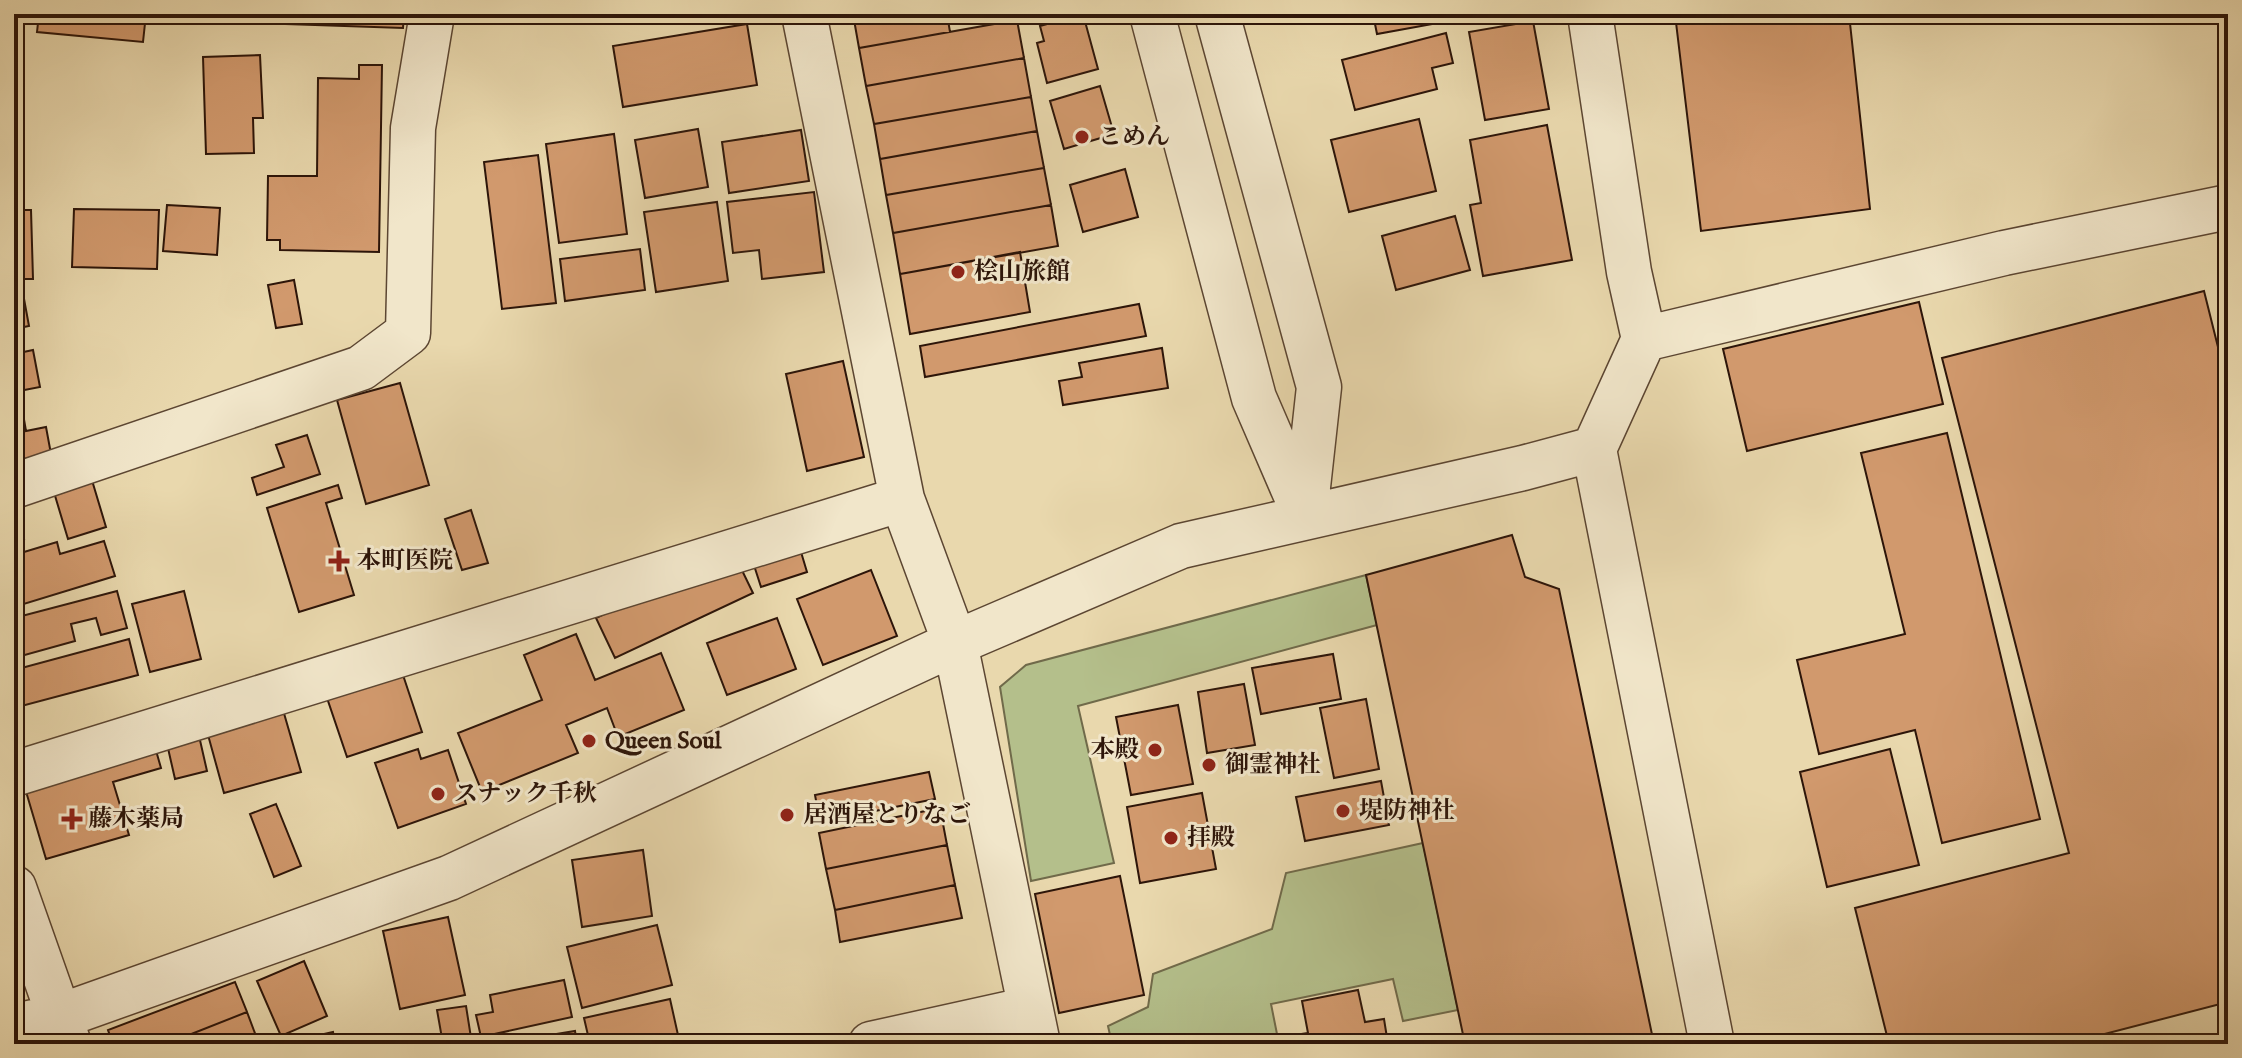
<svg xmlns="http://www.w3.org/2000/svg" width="2242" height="1058" font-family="'IM FELL English','Noto Serif JP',serif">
<rect width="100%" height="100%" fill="#e9d8ad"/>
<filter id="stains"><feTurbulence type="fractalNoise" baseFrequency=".0025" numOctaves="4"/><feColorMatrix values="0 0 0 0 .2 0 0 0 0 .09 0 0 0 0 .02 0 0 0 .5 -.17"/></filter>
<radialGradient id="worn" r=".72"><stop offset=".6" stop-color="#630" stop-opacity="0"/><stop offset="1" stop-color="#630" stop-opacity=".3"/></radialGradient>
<path fill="#b4bf8b" stroke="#706a4a" stroke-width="2" d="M1366,575L1377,625L1078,706L1114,863L1031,881L1000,687L1026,665Z
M1423,843L1458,1010L1403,1021L1393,979L1271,1004L1279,1044H1112L1108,1026L1148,1007L1153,974L1272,929L1286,873Z"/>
<path fill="#d1996d" stroke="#2d1509" stroke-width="2" d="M39,14H146L143,42L37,32Z
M158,14H199L198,17Z
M286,14H404L403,28L286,24Z
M853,14H947L950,32L859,48Z
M1083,14L1098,69L1047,83L1037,43L1044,41L1040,26Z
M1373,14H1448L1449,21L1377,34Z
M1675,14H1849L1870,209L1701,231Z
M1017,20L1024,58L866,86L859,48Z
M1533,21L1549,109L1485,120L1469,32Z
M747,24L757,85L623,107L613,46Z
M1446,33L1453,63L1432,68L1437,89L1355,110L1342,60Z
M260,55L263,118H253L254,153L206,154L203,57Z
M1024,58L1031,97L874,124L866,86Z
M359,65H382L379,252L280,250V240H267L268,176H317L318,78L359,79Z
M1100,86L1114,134L1064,149L1050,101Z
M1031,97L1037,131L880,159L874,124Z
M1419,119L1436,191L1349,212L1331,140Z
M1547,125L1572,260L1483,276L1470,205L1481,203L1470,140Z
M698,129L708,187L645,198L635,140Z
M801,130L809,181L729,193L722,142Z
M1037,131L1044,168L886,195L880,159Z
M614,134L627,234L559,243L546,144Z
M538,155L556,303L502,309L484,162Z
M1044,168L1051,205L893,233L886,195Z
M1125,169L1138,217L1083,232L1070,185Z
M814,192L824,272L762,279L759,250L733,253L727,202Z
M717,202L728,281L656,292L644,212Z
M167,205L220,208L217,255L163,251Z
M1051,205L1058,246L900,274L893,233Z
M74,209L159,210L157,269L72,267Z
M14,210H31L33,279H14Z
M1455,216L1470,270L1396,290L1382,236Z
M640,249L645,290L565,301L560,259Z
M1020,252L1030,312L910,334L900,274Z
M294,280L302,324L276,328L268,285Z
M22,288L29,326L14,329V290Z
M2204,291L2228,387V1002L2066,1044H1889L1855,908L2069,853L1942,358Z
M1919,302L1943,404L1747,451L1723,349Z
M1139,304L1146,336L925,377L920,346Z
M1162,348L1168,388L1063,405L1059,381L1082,377L1079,363Z
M33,350L40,387L19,391L26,431L46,427L51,454L14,461V354Z
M843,361L864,457L807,471L786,374Z
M400,383L429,485L366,504L337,400Z
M1947,433L2040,819L1942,843L1915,730L1819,754L1797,660L1905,634L1861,453Z
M307,435L320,474L257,495L252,478L284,467L276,445Z
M91,477L106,527L68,539L53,489Z
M338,485L342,498L326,503L354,595L299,612L267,508Z
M471,510L488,563L462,570L445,519Z
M19,520L24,539L14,542V521Z
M1512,535L1525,577L1559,589L1654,1044H1465L1366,575Z
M104,541L115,576L14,607V555L57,542L60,554Z
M798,542L807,572L761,587L751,556Z
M737,560L753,593L615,658L596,618L680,578Z
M871,570L897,636L823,665L797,599Z
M117,591L127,628L101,635L96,618L71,624L75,641L14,658V618Z
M184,591L201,659L150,672L132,604Z
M777,618L796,669L727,695L707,643Z
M576,634L595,680L661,653L684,710L618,737L607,708L566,725L578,753L482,792L458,733L542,700L524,655Z
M129,639L138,675L14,708V670Z
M1333,654L1341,699L1261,714L1252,668Z
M399,663L422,732L347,757L324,689Z
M1244,684L1255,745L1207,753L1198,692Z
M1366,699L1379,769L1334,778L1320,708Z
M281,703L301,772L224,793L205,724Z
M1178,705L1193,784L1131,795L1116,717Z
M197,727L207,771L175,779L165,735Z
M153,740L161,768L113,782L129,835L46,859L22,778Z
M418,749L421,759L448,750L466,804L398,828L375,763Z
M1890,749L1919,865L1827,887L1800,772Z
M929,772L935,799L820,822L815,795Z
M1381,781L1389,825L1305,841L1296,797Z
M1202,793L1216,869L1140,883L1127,807Z
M276,804L301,866L274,877L250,814Z
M940,808L947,845L826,869L819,833Z
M947,845L955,885L835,910L826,869Z
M643,850L652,916L582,927L572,860Z
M1120,876L1144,995L1059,1013L1035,894Z
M955,885L962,918L840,942L835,910Z
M448,917L465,995L400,1009L383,931Z
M657,925L672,985L582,1008L567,947Z
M304,961L327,1016L281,1036L257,981Z
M564,980L572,1017L481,1037L476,1015L493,1012L490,995Z
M235,982L247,1012L166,1044H113L108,1030Z
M1358,990L1365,1022L1384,1019L1388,1044H1295L1294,1035L1308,1033L1302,1001Z
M670,999L680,1044H590L584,1018Z
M466,1006L472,1044H443L437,1010Z
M247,1012L259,1044H166Z
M575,1031L577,1044H496Z
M333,1032L335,1044H284V1043Z"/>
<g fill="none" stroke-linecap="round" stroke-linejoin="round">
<defs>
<path id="minor" d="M804,14L902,499L955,643L1038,1044
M1152,14L1254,398L1305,516
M1217,14L1319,387L1305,514
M1590,14L1629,272L1644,339L1594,449
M1644,339L2004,253L2228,207
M14,486L361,368L408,333L413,128L432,14
M14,774L902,499
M14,888L69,1044
M14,1026L58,1017L449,878L955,643L1181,546L1523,468L1594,449L1712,1044
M871,1044L1030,1009"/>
</defs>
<use href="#minor" stroke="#5c4632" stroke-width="47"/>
<use href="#minor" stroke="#f1e6ca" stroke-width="44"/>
</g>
<g fill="#8f2418" stroke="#f1e6ca" stroke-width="3">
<circle cx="1082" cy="137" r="8"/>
<circle cx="958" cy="272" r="8"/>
<path d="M335 549h8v8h8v8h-8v8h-8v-8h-8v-8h8z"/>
<circle cx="589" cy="741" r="8"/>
<circle cx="1155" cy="750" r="8"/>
<circle cx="1209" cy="765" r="8"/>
<circle cx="438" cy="794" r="8"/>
<circle cx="1343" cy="811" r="8"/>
<circle cx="787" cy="815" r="8"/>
<path d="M68 807h8v8h8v8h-8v8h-8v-8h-8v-8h8z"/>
<circle cx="1171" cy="838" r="8"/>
</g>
<g text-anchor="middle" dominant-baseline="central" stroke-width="6" stroke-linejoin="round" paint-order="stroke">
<g font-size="24" font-weight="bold" fill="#2d1509" stroke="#f1e6ca" text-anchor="start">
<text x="1098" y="137">こめん</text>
<text x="974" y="272">桧山旅館</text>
<text x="357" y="561">本町医院</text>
<text x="605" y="741">Queen Soul</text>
<text x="1139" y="750" text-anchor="end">本殿</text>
<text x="1225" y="765">御霊神社</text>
<text x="454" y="794">スナック千秋</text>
<text x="1359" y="811">堤防神社</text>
<text x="803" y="815">居酒屋とりなご</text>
<text x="88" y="819">藤木薬局</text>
<text x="1187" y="838">拝殿</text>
</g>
</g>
<rect width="2242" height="1058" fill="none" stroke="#e9d8ad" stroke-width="48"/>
<rect x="16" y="16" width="2210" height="1026" fill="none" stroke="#2d1509" stroke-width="4"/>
<rect x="24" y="24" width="2194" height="1010" fill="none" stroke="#2d1509" stroke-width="2"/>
<rect width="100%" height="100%" filter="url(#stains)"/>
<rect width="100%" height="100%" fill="url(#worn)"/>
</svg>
